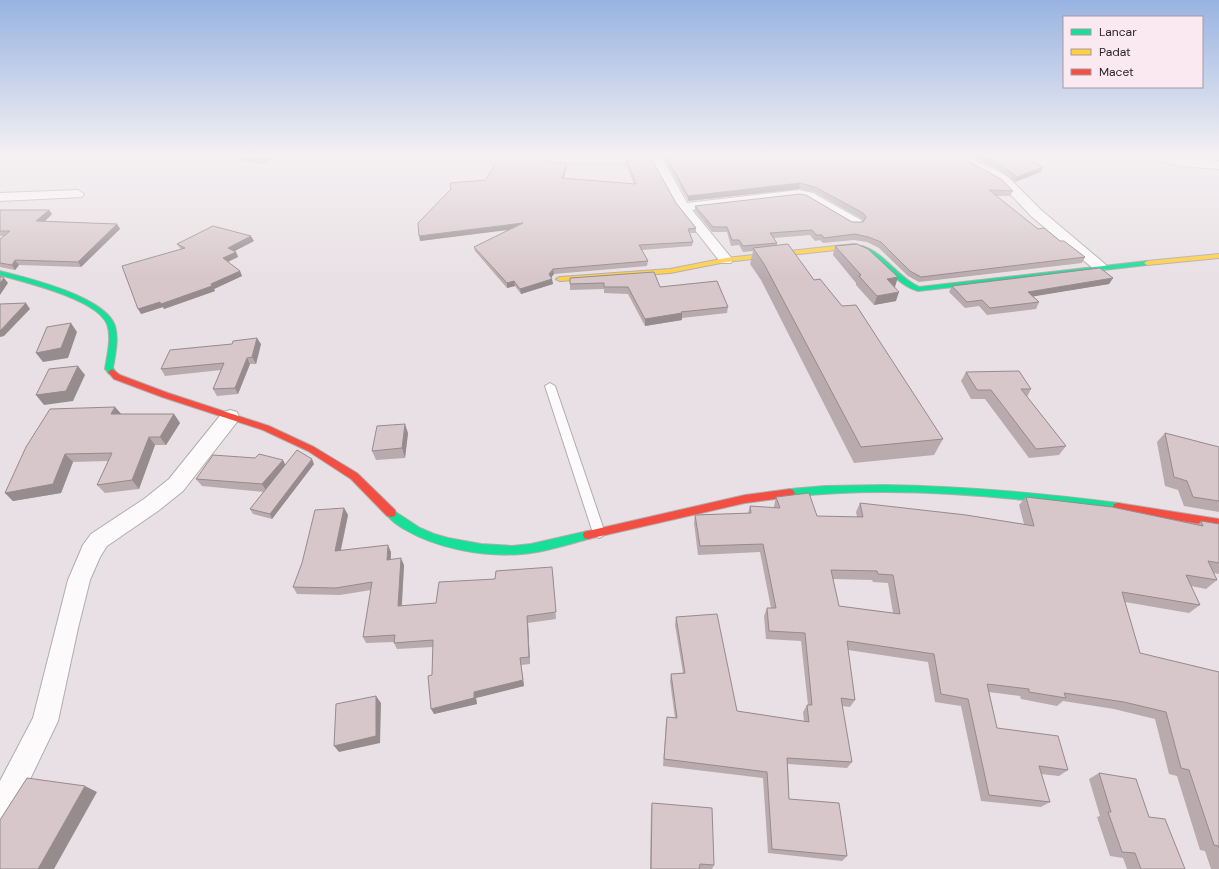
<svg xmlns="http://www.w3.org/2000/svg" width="1219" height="869" font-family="'DM Sans',sans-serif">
<rect width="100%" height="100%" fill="#e8e0e4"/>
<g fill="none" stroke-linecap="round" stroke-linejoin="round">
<defs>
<path id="lane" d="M550,383L555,386L605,533L603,536L599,538L595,536L593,533L545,386Z"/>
<path id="street" d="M548,156H661L687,203L799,190L813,193L861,220L863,223L861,226H851L805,199L799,198L692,210L733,260L731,263H721L677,207L653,163H552L546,159Z
M948,156H965L997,170L1008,177L1041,210L1105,264L1107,267L1105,270H1095L1031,216L1000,183Z
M1150,156H1171L1219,161V169L1179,166L1152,158Z
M78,190L84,194L82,197L0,201V193Z
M230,410L237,412L239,417L237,422L183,491L158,511L107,546L100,557L90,580L78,628L58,721L10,821L0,825V781L33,718L68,580L83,545L91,534L144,499L169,479L223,412Z"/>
<path id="fast" d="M862,246C885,253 897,277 919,287L1147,261L1150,263L1147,265L918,291C894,284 882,259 860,249L859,248Z
M0,271C28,278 106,297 115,326C119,340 115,355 113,368L116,372L115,374H109L105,369C107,355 112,338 107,324C97,299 24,282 0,275Z
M884,485C963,486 1040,493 1118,503L1122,504L1123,507L1122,510L1118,511C1012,497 897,485 790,497L787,496L785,493L787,490L790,489L825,486Z
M391,509L420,528L434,534L448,538L481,544L512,546L531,544L588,531L592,532L593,535L592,538L588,539C566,545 545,552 522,554C483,557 438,549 404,529C398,525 389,520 386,513L387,510Z"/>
<path id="slow" d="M854,244L865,248L862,250L854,248L726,262L670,273L560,281L556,279L560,277L670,269L726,258Z
M1219,254V258L1147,265L1144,263L1147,261Z"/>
<path id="jam" d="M112,369L120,375L168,393L269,426L314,447L357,473L395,510L396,513L395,516L391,517L387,516L351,479L308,451L263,430L162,397L114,379L108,372Z
M790,489L793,490L795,493L793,496L790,497L745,503L588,539L584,538L583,535L584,532L588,531L745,495Z
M1118,503L1219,519V527L1118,511L1114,510L1113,507L1114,504Z"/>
</defs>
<use href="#lane" stroke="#b2acaf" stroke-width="2"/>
<use href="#street" stroke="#b2acaf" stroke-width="2"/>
<use href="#fast" stroke="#b2acaf" stroke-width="2"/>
<use href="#slow" stroke="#b2acaf" stroke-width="2"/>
<use href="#jam" stroke="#b2acaf" stroke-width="2"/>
<use href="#lane" fill="#fcfafb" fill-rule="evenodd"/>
<use href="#street" fill="#fcfafb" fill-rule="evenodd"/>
<use href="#fast" fill="#16e098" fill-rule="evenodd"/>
<use href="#slow" fill="#ffcf43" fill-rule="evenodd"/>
<use href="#jam" fill="#f24e42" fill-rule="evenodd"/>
</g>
<path fill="#b9aaae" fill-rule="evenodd" d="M234,156H292L290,159L273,157L264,164L235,160Z
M499,156H545L544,161L567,163V167L564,178L634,184L626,164V160L676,203L696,228V233H690L693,242L692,246L642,250L648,261L647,266L554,274L551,277L553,284L521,294L515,286L507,288L475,251L474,247L510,229L420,241L486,180Z
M663,156H958L1013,191L1010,196H996L1038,229L1060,241L1085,257L1082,263L919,282L908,276L879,248L867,242L854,240L823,243L820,240L815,241L810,235L774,238L777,243V246L814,280L943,439L934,455L854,463L761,280L750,264L753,251L743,252L739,245L731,246L727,232H712L695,211V206L852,222H863V221L862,219L814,192L799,189L688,201Z
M970,156H1018L1041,172L1015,182L998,169Z
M0,210H49L52,214L45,221L117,224L120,229L81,267L19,265L15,270L0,267V239L4,236H0Z
M254,241L234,251L236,252L238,257L228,262L240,271L242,276L214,289L215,291L164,309L163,307L141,314L181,249L180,248L177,244Z
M835,246L895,287L896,301L874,305L856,285V283L833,255Z
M570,278L660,287L728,307L727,313L682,318V320L645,326L628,294L604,293V289L570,290Z
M1113,278L1109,284L1033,296L1039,302L1036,309L987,315L979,306L965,308L949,292L952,286Z
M261,344L256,364H250L238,394L217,396L213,389L221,370L165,376L161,369Z
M966,372L1031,389L1027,397L1066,446L1059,455L1029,458L985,399H971L961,381Z
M115,407L121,414H174L180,423L166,445H155L139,489L105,493L97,485L108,461L73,462L61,493L13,501L5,493Z
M408,433L405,458L376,460L372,451Z
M1165,433L1219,447V512L1184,506L1178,490L1165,486L1157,442Z
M314,464L272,519L253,514L250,509L264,492L202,486L196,479L286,465Z
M776,497L817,516L857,517L856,512L860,503L1024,524L1019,505L1026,497L1198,525L1201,521L1219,524V574L1213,573L1217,580L1206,589L1191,586L1200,605L1189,613L1125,602L1140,653L1219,672V869H1211L1205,851L1200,850L1177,776L1169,774L1155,719L1114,709L1063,701L1057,706L1021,699L1020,696L989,692L997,728L1068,770L1059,776L1041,774L1050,802L1041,807L981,801L961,706L935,702L928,662L848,650L855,700L850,707L842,706L852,762L847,768L788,764L789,799L847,856L842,861L768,853L763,778L663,766L666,723L667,717L675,718L670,681L671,674L683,673L675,625L676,617L737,711L804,721L803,712L807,705H808L801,641L766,639L764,616L767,608H771L760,552L698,555L694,523L695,515L748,513L750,506L774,508V506ZM833,579L872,580L873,582L888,583L893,613L839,606Z
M344,508L348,515L341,550L391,552V560L404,565L402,606L436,603L495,579L553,574L556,619L528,623L530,664L521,665L524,686L476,698L477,704L434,714L432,675L433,647L397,649L394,643V642L366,643L363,637L371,590L340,595L297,594L293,587Z
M1099,773L1149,817L1185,869H1127L1123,858L1110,856L1097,817L1100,816L1089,779Z
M652,803L714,865L712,869H650L651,809Z"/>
<path fill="#968b8d" d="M267,156L273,157L264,164L263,159Z
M544,156H545L543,166V161Z
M567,163V167L562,182V178Z
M1043,167L1041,172L1015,182L1017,177Z
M800,183L799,189L688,201V196Z
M49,210L52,214L40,226L36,221Z
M523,223V228L420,241L419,236Z
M117,224L120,229L81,267L78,262Z
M251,236L254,241L231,253L228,248Z
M236,252L238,257L225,263L223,258Z
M15,260L19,265L15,270L12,265Z
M553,269L554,274L550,279L549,274Z
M240,271L242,276L214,289L215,291L164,309L163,307L141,314L138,309L211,284Z
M898,277L895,287L884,288L887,279Z
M4,278L8,283L0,295V283Z
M1113,278L1109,284L1024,298L1028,292Z
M552,279L553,284L521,294L520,289Z
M514,281L515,286L507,288V283Z
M899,292L896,301L874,305L877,296Z
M26,303L30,309L4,336L0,337V331Z
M682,313V320L645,326V319Z
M71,323L77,332L68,358L43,362L36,353Z
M257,338L261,344L256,364L252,357Z
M247,358L250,364L238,394L235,388Z
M78,366L85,375L73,401L44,405L36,395Z
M115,407L122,415L111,414Z
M174,414L180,423L166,445L160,437Z
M405,424L408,433L405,458L402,448Z
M149,437L155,445L139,489L132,480Z
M65,454L73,462L61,493L13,501L5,493Z
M312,459L314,464L272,519L270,514Z
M283,460L287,468L267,492L262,484Z
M344,508L348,515L339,558L335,551Z
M388,545L391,552L390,567L387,560Z
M401,558L404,565L401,613L398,606Z
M527,616L528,623L530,664L529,657Z
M520,658L524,686L476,698L477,704L434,714L431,709L474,692Z
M376,696L381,703L380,743L339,752L334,746Z
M85,786L97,792L54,869H38Z"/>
<path fill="#d7c6ca" stroke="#968b8d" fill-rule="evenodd" d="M235,156H267L263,159Z
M499,156H544L543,161L567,163L562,178L636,184L626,160H652L676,203L696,228L688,229L693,242L639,245L648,261L553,269L549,274L552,279L520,289L514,281L507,283L474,247L523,223L419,236L418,223L451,189L450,183L486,180Z
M666,156H958L1001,179L1013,191L989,190L1038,229L1044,228L1060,241H1064L1085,257L921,277L910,271L881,242L868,237L855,234L824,238L822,235H816L812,230L770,233L777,243L743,246L739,240H732L727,227H713L695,206L800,194L806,195L852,222H863L866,217L863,213L815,187L800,183L688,196Z
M983,156H1018L1043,167L1017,177L1000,164Z
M0,210H49L36,221L117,224L78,262L15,260L12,265L0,263V239L10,231H0Z
M213,226L251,236L228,248L236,252L223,258L240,271L211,284L212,286L161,304L160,302L138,309L122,266L185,248L177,244Z
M788,244L814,280L820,279L842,306L856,305L943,439L861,447L764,264L753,248Z
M857,244L868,249L898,277L887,279L899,292L877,296L859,276L861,275L835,246Z
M1100,268L1113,278L1028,292L1039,302L990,308L982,300L967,302L952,286Z
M654,272L660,287L717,281L728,307L681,312L682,313L645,319L628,287H604V283L570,284V278Z
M0,276L4,278L0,283Z
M26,303L0,331V304Z
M71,323L61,348L36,353L47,327Z
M257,338L252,357L247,358L235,388L213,389L224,363L161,369L170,350L232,344L233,341Z
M78,366L66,391L36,395L49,369Z
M1019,371L1031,389H1021L1066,446L1036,449L991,390H977L966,372Z
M115,407L111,414H174L160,437H149L132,480L97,485L112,453L65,454L53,484L5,493L26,447L50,409Z
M405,424L402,448L372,451L377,426Z
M1165,433L1219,447V501L1193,497L1187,481L1174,477Z
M297,450L312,459L270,514L250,509Z
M259,454L283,460L262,484L196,479L213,455L255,458Z
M809,493L817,516L863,517L860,503L966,515L1034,526L1026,497L1112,507L1203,526L1201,521L1219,524V563L1208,561L1217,580L1186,575L1200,605L1122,592L1140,653L1219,672V848L1218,846L1214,845L1189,770L1181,768L1166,712L1124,702L1064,693L1066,698L1029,692V689L987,684L997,728L1058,736L1068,770L1039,766L1050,802L989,795L968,699L941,694L934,654L847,641L855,700L841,698L852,762L787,758L789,799L839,803L847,856L772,849L767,772L664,759L667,717L677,718L671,674L685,673L676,617L717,614L737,711L809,722L807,705H812L805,633L769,631L767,608H776L763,544L700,546L695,515L751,513L750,506L780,508L776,497ZM831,570L877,571L878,574L893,575L900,614L839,606Z
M344,508L335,551L388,545L387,560L401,558L398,606L436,603L439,582L495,579L496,571L552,567L556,612L527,616L529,657L520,658L523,680L474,692V698L431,709L428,676L432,675L433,640L394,643L395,635L363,637L372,582L336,588L293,587L302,563L315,510Z
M376,696V736L334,746L336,704Z
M1099,773L1136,779L1149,817L1165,819L1185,869H1141L1135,853L1122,852L1108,812H1111Z
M27,778L85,786L38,869H0V820Z
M652,803L712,808L714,865L700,864L699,869H651Z"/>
<linearGradient id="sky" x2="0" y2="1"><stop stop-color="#98b3e1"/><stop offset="0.56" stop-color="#f5f1f3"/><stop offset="1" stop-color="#f5f1f3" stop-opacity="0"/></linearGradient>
<rect width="1219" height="278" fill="url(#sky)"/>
<rect x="1063" y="16" width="140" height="72" fill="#fae9f0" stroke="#a79aa0"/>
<rect x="1071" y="29" width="20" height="6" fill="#16e098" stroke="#a79aa0"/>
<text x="1099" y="36" font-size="12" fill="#2b2427">Lancar</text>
<rect x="1071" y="49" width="20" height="6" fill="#ffcf43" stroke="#a79aa0"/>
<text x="1099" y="56" font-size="12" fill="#2b2427">Padat</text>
<rect x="1071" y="69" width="20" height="6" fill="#f24e42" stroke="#a79aa0"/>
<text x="1099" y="76" font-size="12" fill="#2b2427">Macet</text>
</svg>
